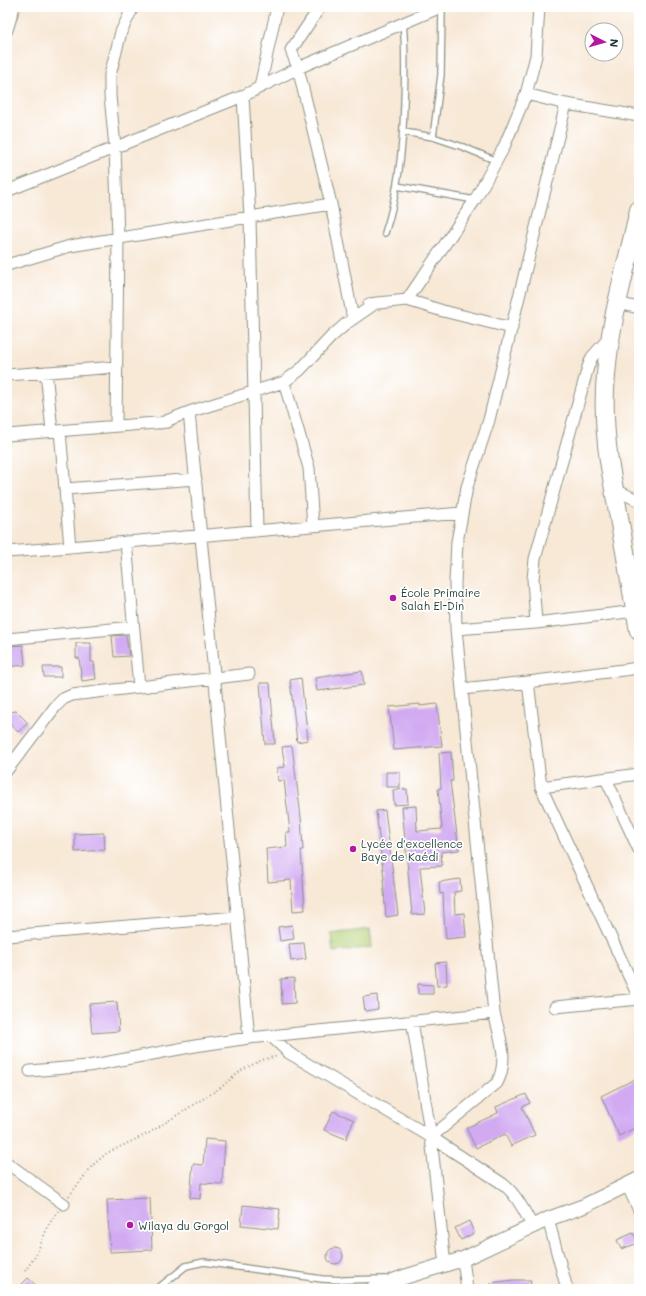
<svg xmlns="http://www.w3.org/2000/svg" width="646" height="1296" font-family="Mali,sans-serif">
<rect width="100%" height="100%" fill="#fff"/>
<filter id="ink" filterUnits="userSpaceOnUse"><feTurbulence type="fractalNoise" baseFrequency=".025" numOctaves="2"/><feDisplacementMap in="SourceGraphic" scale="8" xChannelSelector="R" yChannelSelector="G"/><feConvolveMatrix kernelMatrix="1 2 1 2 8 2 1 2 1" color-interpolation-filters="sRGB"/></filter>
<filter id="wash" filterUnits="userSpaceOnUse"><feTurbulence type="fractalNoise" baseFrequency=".012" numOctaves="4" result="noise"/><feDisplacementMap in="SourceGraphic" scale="16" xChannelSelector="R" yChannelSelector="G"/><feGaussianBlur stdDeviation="0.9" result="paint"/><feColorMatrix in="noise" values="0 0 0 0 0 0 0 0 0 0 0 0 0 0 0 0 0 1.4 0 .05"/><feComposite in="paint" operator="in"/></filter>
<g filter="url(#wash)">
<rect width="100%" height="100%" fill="#f8e8d6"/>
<path fill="#b2d077" stroke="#688656" d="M370,929L372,947L333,952L331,934Z"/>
<g id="blocks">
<path fill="#d1aaf2" d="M126,635L129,656L114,657L112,636Z
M76,643H91V662H94L96,679L82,681L79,658H76Z
M23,645L25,665L7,667V646Z
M43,667H61V677H44Z
M362,671L364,685L317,691L315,678Z
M301,678L308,740L297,742L290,680Z
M260,683H270L275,744H265Z
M420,704V706L437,704L442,746L394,750L389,707Z
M16,711L28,723L18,732L10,724L9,712Z
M292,746L301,817L303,850H301L305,910L293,911L291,880L268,882L266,849L287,847L286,832H290L284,780L278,781L277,768L285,767L282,747Z
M451,752L453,781H450L459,850L441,852L442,866L420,867L425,914L412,915L402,807L416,806L417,831L442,829L438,789L441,788L439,753Z
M386,772H400V787H386Z
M407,789L408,804L394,805L393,790Z
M385,810L398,915L386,917L383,879H384L376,811Z
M104,833L105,850L75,852V834Z
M460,879L461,891L454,892L455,914L464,913L466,937L446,939L444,916L443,893L440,894L439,882Z
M292,925L294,939L280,941L278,927Z
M304,943L306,959L291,961L289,944Z
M446,962L447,985L437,986L435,963Z
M294,978L295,1003L282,1004L281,979Z
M418,984L433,985V994H418Z
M377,995L378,1009L365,1011L363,997Z
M117,1002L119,1031L92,1033L89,1004Z
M639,1077V1126L619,1136L601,1096Z
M526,1094L530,1103L522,1107L535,1135L511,1146L505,1134L476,1148L466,1128L498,1113L496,1107Z
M333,1111L354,1120L346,1139L324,1130Z
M205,1139L225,1141L222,1184L201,1183L200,1199L190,1198L193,1164L203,1165Z
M150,1198L152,1250L110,1252L107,1200Z
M243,1205L280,1209L278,1229L241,1225Z
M469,1221L474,1233L461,1240L455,1228Z
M633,1233L639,1243L621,1249L617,1240Z
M327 1256a8 8 0 1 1 16 0a8 8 0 1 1-16 0Z
M28,1278L40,1289H17Z
M513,1280H531L530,1289H491V1283Z"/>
</g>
</g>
<g filter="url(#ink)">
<use href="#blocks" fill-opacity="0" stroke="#8c9285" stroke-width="1"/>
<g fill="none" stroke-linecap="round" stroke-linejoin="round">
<defs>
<path id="service" d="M404,132L433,137L463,147L497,161
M433,137L441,75L442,7
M397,186L475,200
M385,233C399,191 403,147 404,103C405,76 406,50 403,23
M157,1289L186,1266L204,1262L322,1279L344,1280L384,1279"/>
<path id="minor" d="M320,7L291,50L298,68L331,204L353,319
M7,30L14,7
M260,87L277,7
M526,94L566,104L639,116
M243,96L250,217L257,531
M7,191L243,96L298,68L441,7
M7,265L70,246L331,204
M407,300L475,200L504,147L526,94L536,56L539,7
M617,303L639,308
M369,304L407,300L443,311L512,328
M46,372L52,431
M7,375L117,367
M284,382L309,468L313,526
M189,412L249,1038
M161,423L189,412L284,382L300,370L331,337L347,323L376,303
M116,426L118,238L115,147L110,96V75L121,32L133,7
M60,431L70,547
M7,435L168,422
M65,489L196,479
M614,489L639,501
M126,542L139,687
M7,552L70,547L461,513
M536,623L533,579L535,559L588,367L592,357L609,338
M456,629L536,623L636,611
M7,639L133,627
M528,682L541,787L639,998
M462,689L528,682L639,668
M7,770L55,707L63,699L72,695L249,674
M606,779L639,850
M541,787L639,774
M7,936L237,917
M555,1007L639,999
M412,1021L431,1137L445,1265
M271,1036L289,1053L431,1137L503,1184C517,1195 524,1211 533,1227
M30,1071L88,1066L195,1046L249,1038L494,1013
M431,1137L497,1083C509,1060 500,1037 494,1013L456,629L455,583L457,542L467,487L489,420L566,104
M7,1163L64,1204
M627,1185L639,1210
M548,1219L567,1289
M463,1259L467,1289"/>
<path id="tertiary" d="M372,1289L401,1278L463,1259L548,1219L584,1206L639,1179"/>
<path id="primary" d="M639,210C627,265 610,319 606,375C603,404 605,432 609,461L639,631"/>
</defs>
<use href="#service" stroke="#8c9285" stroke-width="8"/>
<use href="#minor" stroke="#8c9285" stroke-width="13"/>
<use href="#tertiary" stroke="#8c9285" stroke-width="16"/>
<use href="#primary" stroke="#8c9285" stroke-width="20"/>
<path stroke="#8c9285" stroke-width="2" stroke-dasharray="1 3" stroke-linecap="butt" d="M69,1196L93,1165L107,1153L149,1133L220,1088L242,1070L262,1060L278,1056
M25,1271L36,1255L49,1224L58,1211"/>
<use href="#service" stroke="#fff" stroke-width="5.5"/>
<use href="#minor" stroke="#fff" stroke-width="11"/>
<use href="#tertiary" stroke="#fff" stroke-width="14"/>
<use href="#primary" stroke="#fff" stroke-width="18"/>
</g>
</g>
<g fill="#b5179e" stroke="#fff" stroke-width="1.5">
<circle cx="393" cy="598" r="4"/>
<circle cx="353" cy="849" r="4"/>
<circle cx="130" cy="1225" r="4"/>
</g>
<g text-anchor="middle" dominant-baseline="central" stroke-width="3.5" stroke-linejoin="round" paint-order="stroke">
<g font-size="11" fill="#1f3d34" stroke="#fff" text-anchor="start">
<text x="401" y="592">École Primaire<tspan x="401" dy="13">Salah El-Din</tspan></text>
<text x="361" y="843">Lycée d'excellence<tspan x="361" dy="13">Baye de Kaédi</tspan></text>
<text x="138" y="1225">Wilaya du Gorgol</text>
</g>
</g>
<rect width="646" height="1296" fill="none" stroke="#fff" stroke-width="24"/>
<g transform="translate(604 42) rotate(96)"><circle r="19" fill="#ffffff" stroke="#a5b1ae"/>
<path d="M0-3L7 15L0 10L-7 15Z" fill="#b5179e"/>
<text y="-6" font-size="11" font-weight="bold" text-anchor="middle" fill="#1f3d34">N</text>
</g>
</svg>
